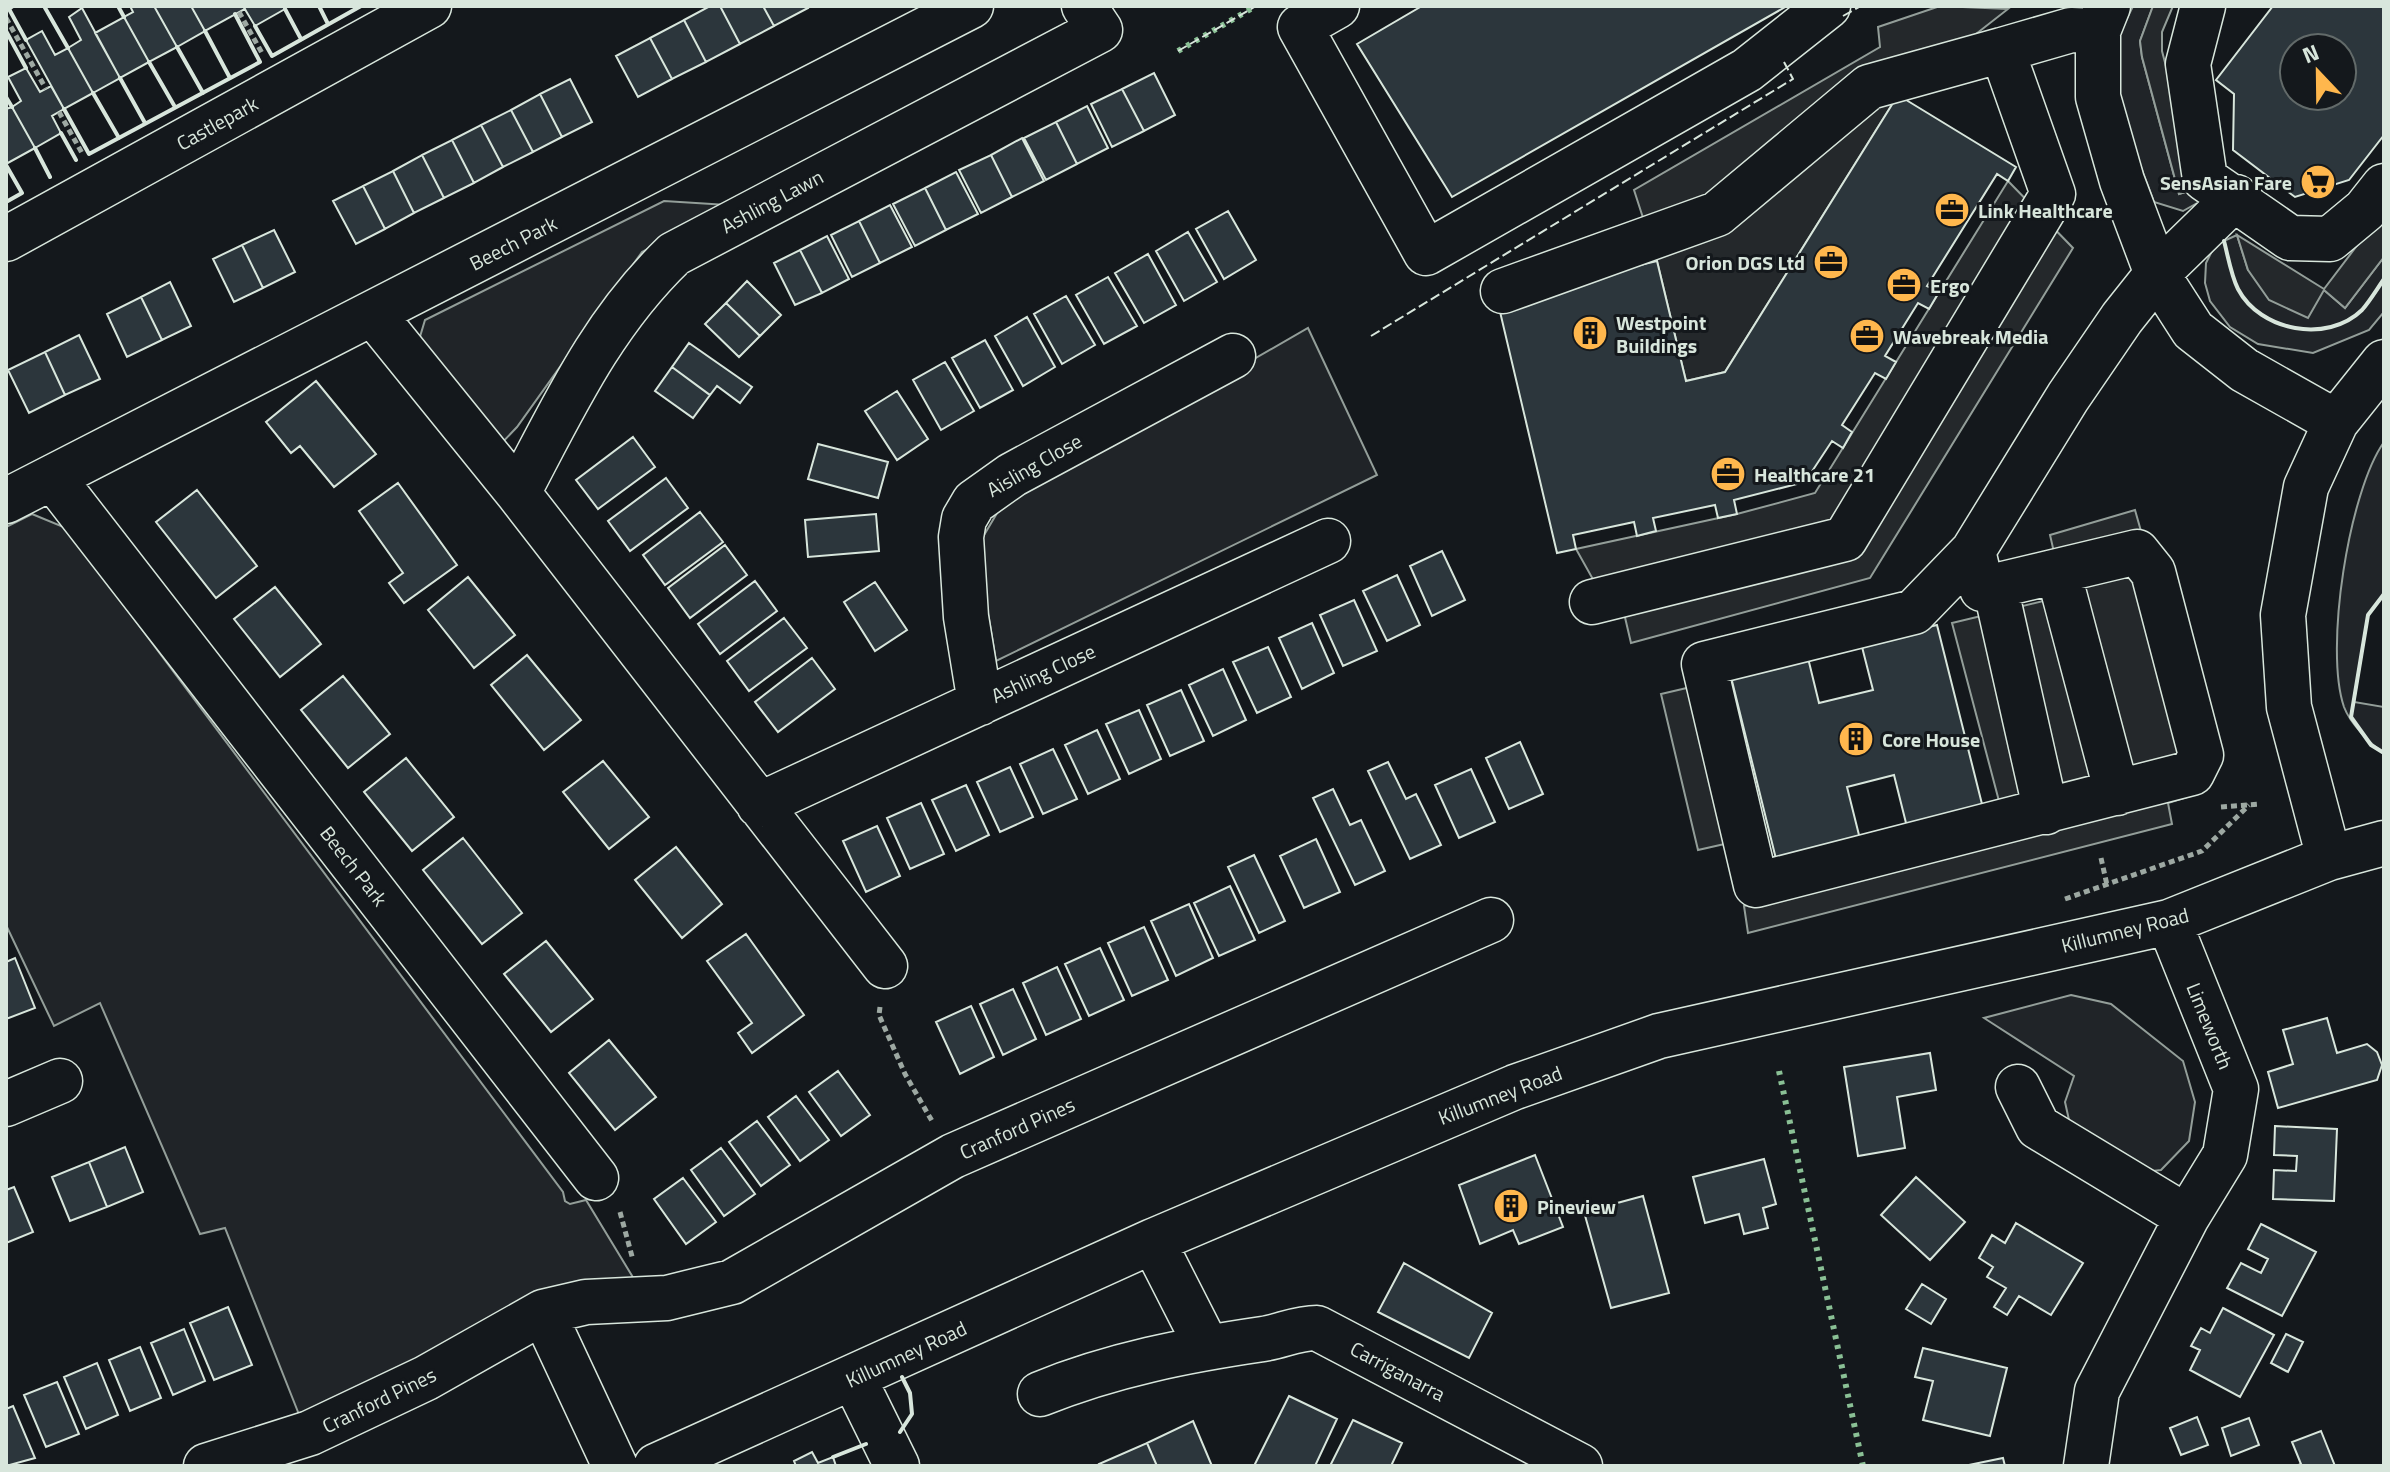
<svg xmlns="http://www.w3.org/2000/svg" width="2390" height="1472" font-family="'Titillium Web',sans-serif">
<rect width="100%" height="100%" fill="#14181c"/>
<path fill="#202428" stroke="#939e99" stroke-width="2" d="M2133,6H2153L2140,41L2142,57L2179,194L2198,188L2199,202L2183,211L2154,202C2136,152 2108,94 2118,40C2121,29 2128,17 2133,6Z
M664,201L728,205L642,252L517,427L499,446L419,340L425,320Z
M2237,235L2248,270L2324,290L2345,308L2384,257V312L2369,330L2313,353L2258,344L2230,327L2210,301L2205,283L2206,263L2215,245Z
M1308,328L1377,475L996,661L977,547L1003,503Z
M2384,442V594L2368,615L2354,702L2384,707V753C2370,744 2350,723 2344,707C2324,649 2349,491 2384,442Z
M32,514L66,528L563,1192L565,1201L570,1204L586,1200L634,1279L414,1366L300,1417L225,1228L200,1234L100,1003L54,1026L6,925V527Z
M2071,995L2111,1004L2183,1061L2195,1102L2189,1141L2161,1170L2144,1172L2071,1129L2065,1102L2074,1076L1984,1018Z"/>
<path fill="#24282b" stroke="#939e99" stroke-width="2" d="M1940,6L2008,9L1898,95L1725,372L1686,381L1657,261L1634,190L1880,47L1878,27Z
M2153,6H2173L2162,32V51L2198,188L2179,194L2142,57L2140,41Z
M2008,181L2073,248L1870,578L1631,643L1616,579L1595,583L1576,549L1737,514L1815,493Z
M2384,210V257L2345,308L2324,290L2308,318L2269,300L2248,270L2237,235L2324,289Z
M2135,510L2208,767L2191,796L2168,803L2172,824L1748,933L1744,906L2009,839L1952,623L2064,596L2050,535Z
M1691,687L1729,843L1698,850L1661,694Z"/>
<path fill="#2c363c" stroke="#d8e6dc" stroke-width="2" fill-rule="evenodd" d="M130,6H154L177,47L149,62L124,17L133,12Z
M154,6H191L205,31L177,47Z
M191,6H243L245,9L205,31Z
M243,6H283L285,9L255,26Z
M710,6H720L740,44L706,62L684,20Z
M720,6H763L774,26L740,44Z
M763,6H807L808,8L774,26Z
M1422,6H1787L1452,197L1357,44Z
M2273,6H2384V135L2349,180L2295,197L2233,150L2234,94L2216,80ZM2294,48H2342V96H2294Z
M82,8L120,78L93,93L68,48L81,40L69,17Z
M124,17L149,62L120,78L95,33Z
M684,20L706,62L672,79L650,38Z
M42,31L55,55L68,48L93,93L64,109L26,40Z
M650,38L672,79L638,97L616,56Z
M26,68L40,92L51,86L64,109L52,116L61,133L35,148L12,107L21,101L8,77Z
M1154,73L1175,115L1144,131L1122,89Z
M570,79L592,122L562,137L540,94Z
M1122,89L1144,131L1112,147L1091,104Z
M540,94L562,137L533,152L511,110Z
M1898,95L2016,167L2008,181L1997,174L1927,286L1939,292L1929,309L1918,303L1885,356L1896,362L1886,379L1875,373L1842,425L1852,432L1843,448L1832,441L1805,482L1734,500L1737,514L1718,518L1715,505L1653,518L1656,531L1637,536L1634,522L1573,535L1576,549L1557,553L1497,299L1657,261L1686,381L1725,372Z
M1087,106L1108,148L1077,164L1056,122Z
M12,107L35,148L6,164V109Z
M511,110L533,152L503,167L481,125Z
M1056,122L1077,164L1046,180L1024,138Z
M481,125L503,167L474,183L452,140Z
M1022,138L1044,181L1012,197L991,155Z
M452,140L474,183L444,198L422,155Z
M422,155L444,198L414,213L393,171Z
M991,155L1012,197L981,213L959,170Z
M393,171L414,213L385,229L363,186Z
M956,172L978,214L946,230L925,188Z
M363,186L385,229L356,244L333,201Z
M925,188L946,230L915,246L893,204Z
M890,205L912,247L880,263L859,221Z
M1228,211L1256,260L1224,279L1196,229Z
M859,221L880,263L852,277L831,235Z
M274,230L295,272L263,288L242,245Z
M1188,232L1217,282L1184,301L1156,251Z
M827,236L849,279L822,293L800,250Z
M242,245L263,288L234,302L213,259Z
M800,250L822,293L795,305L774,263Z
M1148,254L1176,305L1144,323L1115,273Z
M1108,277L1137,326L1104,344L1076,295Z
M747,281L781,315L760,336L726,303Z
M170,282L191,326L162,340L141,297Z
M1066,296L1095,345L1062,364L1034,314Z
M141,297L162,340L127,357L107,314Z
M726,303L760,336L739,357L705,324Z
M1027,317L1055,367L1023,386L995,336Z
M79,335L100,379L65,395L45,352Z
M985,340L1013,390L980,408L952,358Z
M689,343L752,387L740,403L717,386L710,395L672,367Z
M45,352L65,395L29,413L8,370Z
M945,362L974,411L941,430L913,380Z
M672,367L710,395L693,418L655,391Z
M316,381L376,454L334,487L300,446L291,453L266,422Z
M897,391L928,439L897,460L865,411Z
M633,437L655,467L598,509L576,480Z
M818,444L888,462L878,498L808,479Z
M666,478L688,508L630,551L608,521Z
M398,483L457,565L404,603L389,583L403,573L359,511Z
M197,490L257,566L216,598L156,522Z
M700,512L723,542L665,585L643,555Z
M876,514L879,551L808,557L805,520Z
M725,545L747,575L690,618L668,588Z
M1442,551L1465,600L1432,616L1410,566Z
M1397,575L1420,625L1387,641L1363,591Z
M468,577L515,635L474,668L428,610Z
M755,581L777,611L720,654L698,624Z
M875,582L907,630L875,651L844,602Z
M275,587L321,644L280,677L234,619Z
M1354,600L1377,651L1343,666L1320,615Z
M784,618L807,648L749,691L727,661Z
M1312,623L1334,673L1302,689L1279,638Z
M1937,625L1985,816L1909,835L1894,775L1847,787L1862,847L1778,867L1731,677L1808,658L1819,703L1873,690L1861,643Z
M1268,647L1291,697L1257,713L1233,662Z
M527,655L581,720L544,750L491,685Z
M812,658L835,689L778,732L755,702Z
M1223,669L1246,720L1213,736L1189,685Z
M343,676L390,734L348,768L301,710Z
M1181,690L1204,741L1170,756L1147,705Z
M1139,710L1161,759L1129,774L1106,724Z
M1097,730L1120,779L1088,794L1065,745Z
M1520,742L1543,794L1509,809L1486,758Z
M1053,749L1077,799L1043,814L1020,764Z
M406,758L454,817L412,851L364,792Z
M603,761L649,817L609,849L563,792Z
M1388,762L1406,799L1416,794L1441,845L1410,859L1368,771Z
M1010,767L1033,817L1000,832L977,782Z
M1471,769L1495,822L1459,838L1435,785Z
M966,785L989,835L956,851L932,800Z
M1333,789L1350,825L1361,820L1385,871L1355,885L1313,798Z
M921,803L944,854L910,869L887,818Z
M877,826L900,876L866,892L843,841Z
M463,838L522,913L482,944L423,870Z
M1316,839L1340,892L1304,908L1280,856Z
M676,847L722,904L682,938L635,880Z
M1254,855L1285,921L1259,933L1228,867Z
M1230,886L1255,940L1219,956L1194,903Z
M1189,904L1213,958L1176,976L1151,921Z
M1144,927L1168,980L1132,996L1108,943Z
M746,934L804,1015L752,1053L738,1033L752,1023L707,961Z
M546,941L593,999L551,1032L504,974Z
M1100,948L1124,1000L1089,1016L1065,964Z
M15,958L35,1008L6,1019V962Z
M1057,967L1081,1019L1046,1035L1023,983Z
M1013,989L1036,1039L1003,1055L980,1004Z
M971,1006L994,1057L960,1074L936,1022Z
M2327,1018L2337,1053L2367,1044L2377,1052L2382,1065L2377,1080L2278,1108L2268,1072L2293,1064L2283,1030Z
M609,1040L656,1097L615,1130L569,1073Z
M1930,1053L1936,1090L1897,1097L1905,1148L1858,1156L1844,1067Z
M838,1071L870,1115L841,1136L809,1092Z
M796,1096L829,1140L800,1161L768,1117Z
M757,1121L790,1165L761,1186L729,1142Z
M2275,1126L2337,1129L2334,1201L2273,1199L2274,1170L2296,1171L2297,1156L2274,1155Z
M125,1147L143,1192L107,1207L89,1162Z
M721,1148L755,1194L724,1216L691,1170Z
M1535,1155L1563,1227L1519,1244L1513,1230L1480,1244L1459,1185Z
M1764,1159L1776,1204L1763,1208L1768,1228L1744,1234L1739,1214L1705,1223L1693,1177Z
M89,1162L107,1207L70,1221L52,1177Z
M1916,1177L1965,1222L1930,1260L1881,1215Z
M683,1178L716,1222L686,1244L654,1199Z
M14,1187L33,1232L6,1243V1190Z
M1643,1196L1669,1293L1611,1308L1584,1212Z
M2016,1223L2083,1263L2051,1315L2019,1296L2007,1315L1994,1307L2006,1288L1987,1277L1993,1267L1979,1258L1992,1235L2005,1243Z
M2261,1224L2316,1252L2282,1316L2227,1288L2241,1263L2261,1273L2268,1259L2248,1249Z
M1404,1263L1492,1313L1469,1358L1378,1312Z
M1922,1284L1946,1299L1931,1324L1906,1309Z
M228,1307L252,1365L214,1380L190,1323Z
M2223,1308L2274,1335L2240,1397L2190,1370L2200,1350L2191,1346L2201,1328L2210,1333Z
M184,1329L205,1381L173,1395L151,1343Z
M2286,1334L2303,1342L2288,1372L2271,1363Z
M140,1347L161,1398L130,1411L109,1360Z
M1923,1348L2007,1368L1990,1436L1923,1420L1933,1381L1915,1377Z
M97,1363L118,1415L86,1429L64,1377Z
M57,1382L79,1434L46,1447L24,1395Z
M1289,1396L1337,1419L1315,1466H1254Z
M13,1406L35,1458L6,1466V1409Z
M2197,1417L2208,1445L2181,1455L2170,1428Z
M2249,1418L2259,1445L2231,1456L2222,1428Z
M1353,1420L1402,1443L1391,1466H1330Z
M1193,1421L1212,1466H1157L1147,1443Z
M2321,1431L2335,1466H2296L2301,1464L2292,1442Z
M1147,1443L1157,1466H1100L1099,1464Z
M812,1452L818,1463L833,1457L836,1466H796L794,1461Z
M2003,1458L2005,1466H1964Z"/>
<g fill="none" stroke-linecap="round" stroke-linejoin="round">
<defs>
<path id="minor" d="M1337,6L1300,27L1426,253L1747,70L1828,6
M2108,6L2098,31V97L2122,181L2157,274L2193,330L2244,370L2336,422
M2203,6L2188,64L2205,179L2290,238L2330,239L2365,210L2384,186
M2002,50L2071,30L2098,31
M6,239L429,6
M1503,291L1717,214L1869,87L2002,50L2053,194L1845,539L1592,602
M374,315L518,493L885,966
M53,478L596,1178
M518,493C564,406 602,323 674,254L1100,30L1084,6
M6,501L971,6
M1973,551L1982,589L2137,552L2153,572L2201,755L2192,773L1756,885L1704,664L1914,612L1973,551L2068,397L2122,318L2157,274L2236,197
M2058,571L2117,793
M1995,586L2046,812
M980,703L966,617L961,537L964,519L974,502L1012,475L1233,356
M759,805L1328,541
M2329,858L2289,707L2283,615L2306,487L2336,422L2384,362
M2018,1087L2038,1127L2187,1217
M6,1104L60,1081
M1153,1241L1206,1345
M543,1312L586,1302L667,1298L732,1282L953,1156L1491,920
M854,1379L897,1466
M1040,1394C1111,1365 1187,1350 1263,1339C1282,1336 1297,1328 1317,1328L1580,1466
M206,1466L310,1433L426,1378L543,1312L615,1466
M656,1466L1153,1241L1515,1087L1659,1036L2169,922L2329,858L2384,843
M2086,1466L2097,1391L2187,1217L2225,1155L2236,1089L2169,922"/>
</defs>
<use href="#minor" stroke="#d8e6dc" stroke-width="47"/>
<path stroke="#9da8a2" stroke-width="5" stroke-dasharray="6 4" stroke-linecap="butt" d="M239,12L262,53
M6,18L46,89
M59,112L82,153
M2221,807L2260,804
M2101,858L2107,885
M2065,899L2202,851L2249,805
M880,1007L879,1015L905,1074L932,1121
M620,1212L633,1260"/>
<use href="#minor" stroke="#14181c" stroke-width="44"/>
<path stroke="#8ac095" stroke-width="6" stroke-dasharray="4 6" stroke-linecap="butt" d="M1178,51L1256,6
M1779,1071L1863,1466"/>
<path stroke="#d8e6dc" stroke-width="2" stroke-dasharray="10 4" stroke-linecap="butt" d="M1843,16L1861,6
M1178,51L1256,6
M1371,336L1793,79L1784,62"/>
<path stroke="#d8e6dc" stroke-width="4" d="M13,6L9,9L26,40
M44,6L68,48
M118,6L124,17
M319,6L328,24
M285,9L301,39
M255,26L272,56L361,6
M6,31L26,68
M205,31L230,78
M177,47L203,93
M149,62L175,107
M120,78L145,123
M93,93L119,138
M6,97L12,107
M64,109L89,154L260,62L235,14
M61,133L76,160
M35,148L50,177
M6,165L22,193L6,202
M2224,241C2228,256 2231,275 2238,289C2260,331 2327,344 2362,310C2370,301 2377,289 2384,279
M2384,594L2368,615L2351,717L2371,745L2384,753
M900,1432L912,1414L910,1393L902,1377
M833,1457L866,1444"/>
</g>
<defs>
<symbol id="supermarket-disc" viewBox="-11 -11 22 22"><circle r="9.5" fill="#ffb74d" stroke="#14181c"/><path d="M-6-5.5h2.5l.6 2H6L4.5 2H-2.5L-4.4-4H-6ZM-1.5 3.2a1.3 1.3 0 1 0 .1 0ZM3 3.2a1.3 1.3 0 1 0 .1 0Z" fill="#111"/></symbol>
<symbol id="office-disc" viewBox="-11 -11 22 22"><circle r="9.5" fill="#ffb74d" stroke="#14181c"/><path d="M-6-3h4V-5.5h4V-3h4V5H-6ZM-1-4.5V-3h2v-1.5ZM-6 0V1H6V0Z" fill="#111"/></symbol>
<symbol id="building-disc" viewBox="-11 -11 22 22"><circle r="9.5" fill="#ffb74d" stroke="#14181c"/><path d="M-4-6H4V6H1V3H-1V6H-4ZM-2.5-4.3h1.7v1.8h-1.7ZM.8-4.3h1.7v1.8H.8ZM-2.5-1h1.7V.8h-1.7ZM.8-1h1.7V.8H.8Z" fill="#111"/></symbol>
</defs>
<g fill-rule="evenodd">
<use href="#supermarket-disc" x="2298" y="162" width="40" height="40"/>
<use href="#office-disc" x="1932" y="190" width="40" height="40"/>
<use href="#office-disc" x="1811" y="242" width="40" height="40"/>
<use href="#office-disc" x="1884" y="265" width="40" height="40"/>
<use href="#building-disc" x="1570" y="313" width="40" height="40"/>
<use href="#office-disc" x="1847" y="316" width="40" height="40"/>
<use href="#office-disc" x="1708" y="454" width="40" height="40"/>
<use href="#building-disc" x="1836" y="719" width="40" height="40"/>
<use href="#building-disc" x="1491" y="1186" width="40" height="40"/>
</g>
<g text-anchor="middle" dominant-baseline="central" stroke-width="6" stroke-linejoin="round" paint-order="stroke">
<g font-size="20" fill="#d8e6dc" stroke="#14181c">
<text transform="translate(217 123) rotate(-29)">Castlepark</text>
<text transform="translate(772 201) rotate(-28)">Ashling Lawn</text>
<text transform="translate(513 243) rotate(-27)">Beech Park</text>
<text transform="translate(1034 465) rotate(-30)">Aisling Close</text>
<text transform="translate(1043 673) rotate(-25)">Ashling Close</text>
<text transform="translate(354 866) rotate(52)">Beech Park</text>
<text transform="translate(2125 930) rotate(-14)">Killumney Road</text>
<text transform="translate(2210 1026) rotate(68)">Limeworth</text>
<text transform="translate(1500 1095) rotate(-21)">Killumney Road</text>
<text transform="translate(1017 1128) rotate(-24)">Cranford Pines</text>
<text transform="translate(906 1354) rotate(-25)">Killumney Road</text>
<text transform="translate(1398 1371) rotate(28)">Carriganarra</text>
<text transform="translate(379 1400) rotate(-26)">Cranford Pines</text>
</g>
<g font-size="20" font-weight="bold" fill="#d8e6dc" stroke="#14181c" text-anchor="start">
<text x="2292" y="182" text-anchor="end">SensAsian Fare</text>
<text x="1978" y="210">Link Healthcare</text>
<text x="1805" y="262" text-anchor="end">Orion DGS Ltd</text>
<text x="1930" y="285">Ergo</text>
<text x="1616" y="322">Westpoint<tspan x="1616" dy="23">Buildings</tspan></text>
<text x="1893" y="336">Wavebreak Media</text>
<text x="1754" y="474">Healthcare 21</text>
<text x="1882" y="739">Core House</text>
<text x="1537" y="1206">Pineview</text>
</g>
</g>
<rect width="2390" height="1472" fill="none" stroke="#d8e6dc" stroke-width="16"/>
<g transform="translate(2318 72) rotate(338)"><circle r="38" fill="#14181c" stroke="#626a69" stroke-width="2"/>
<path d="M0-6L14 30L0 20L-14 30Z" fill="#ffb74d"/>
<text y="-12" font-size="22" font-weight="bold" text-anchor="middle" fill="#d8e6dc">N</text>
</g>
</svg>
